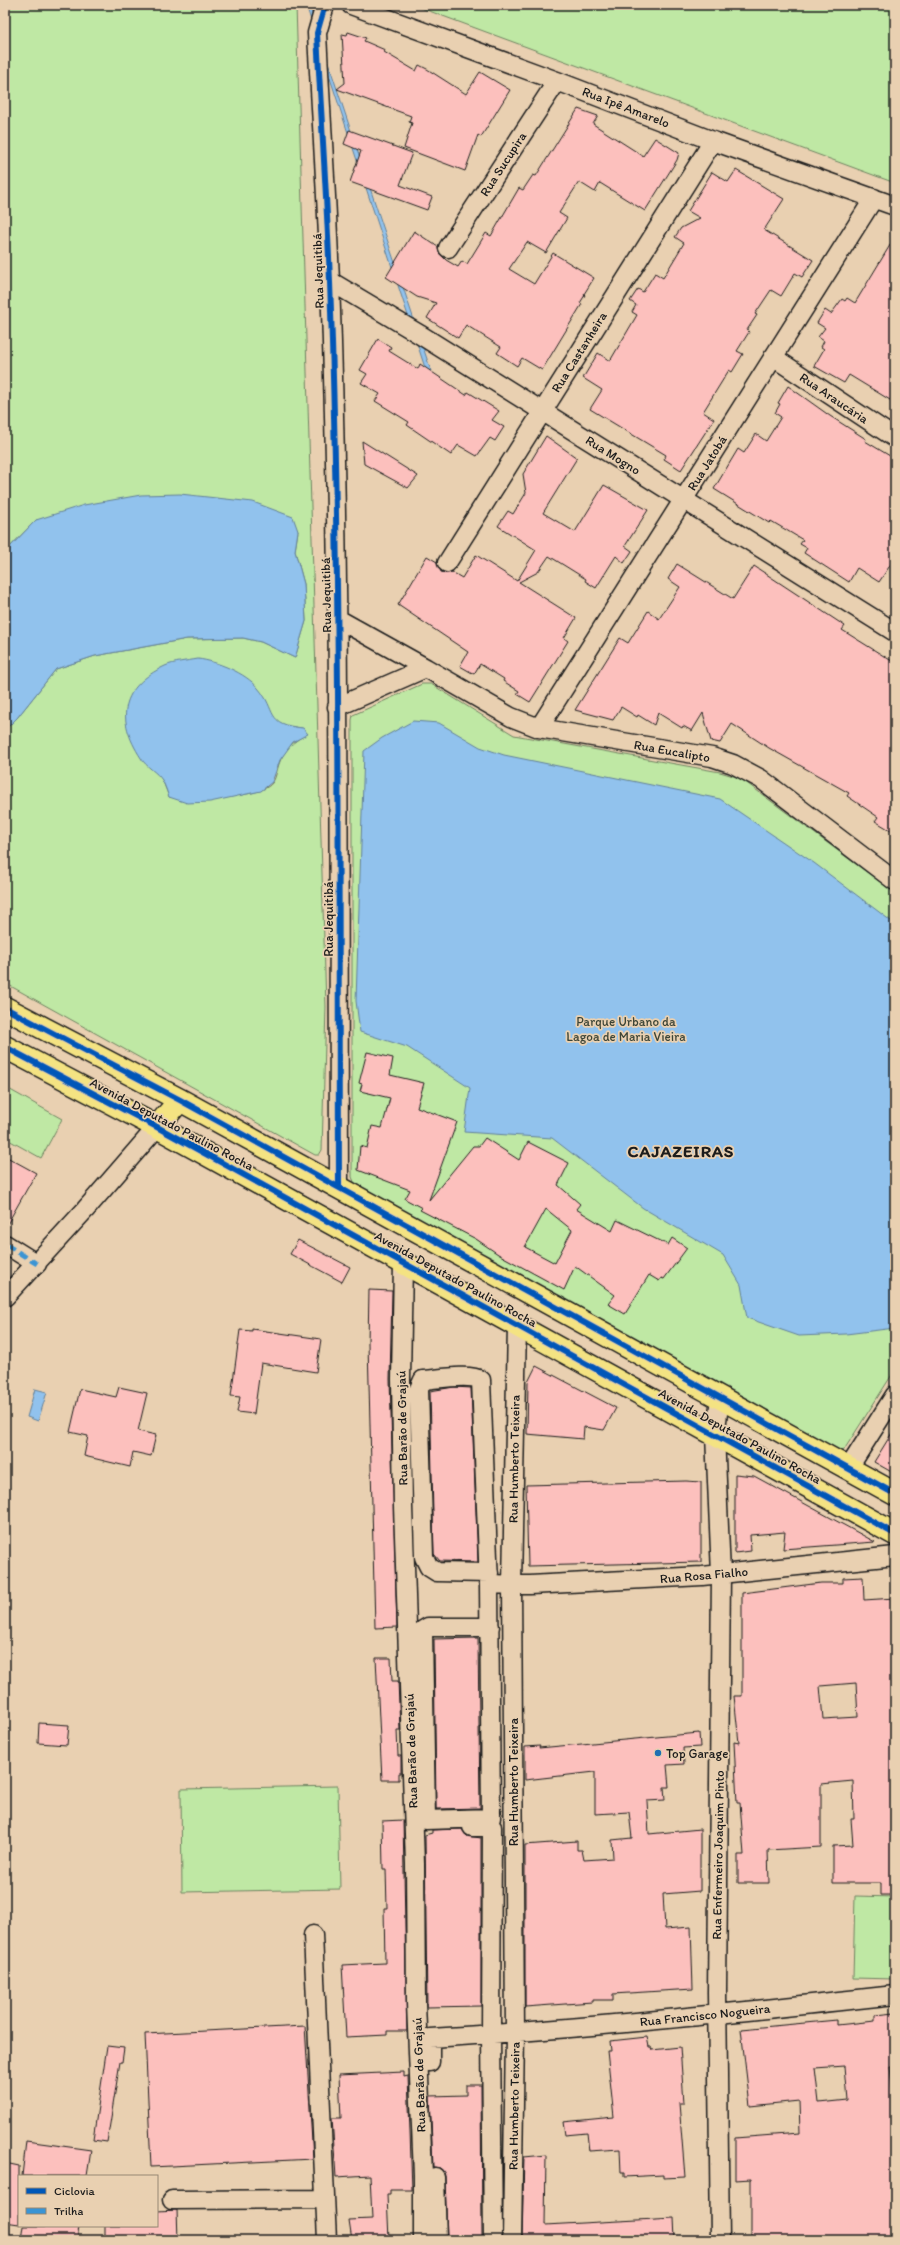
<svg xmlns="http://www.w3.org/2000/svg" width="900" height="2245" font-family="Itim,sans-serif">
<rect width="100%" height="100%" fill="#e9d0b1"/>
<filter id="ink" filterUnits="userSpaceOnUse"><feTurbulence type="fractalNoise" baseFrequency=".025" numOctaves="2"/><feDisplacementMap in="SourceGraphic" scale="8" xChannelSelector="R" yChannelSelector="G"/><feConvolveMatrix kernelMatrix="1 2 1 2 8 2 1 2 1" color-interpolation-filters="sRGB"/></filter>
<g filter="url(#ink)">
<path fill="#bfe8a4" stroke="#6e8260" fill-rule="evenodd" d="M5,5H296L326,1007L322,1150L319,1155H315L5,983V730L17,718L56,669L95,656L187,639L243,638L261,642L295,658L306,621L304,584L295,551L298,531L36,520L5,552ZM276,721L286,726L302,728L307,734C294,741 284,749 279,764C277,770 276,777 273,782C260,801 191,797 169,797L162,779Z
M413,5H895V183Z
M422,684H431L514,735L720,772L740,778L895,893V1370L842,1453L357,1189L352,1177V720L353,715Z
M5,1087L62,1119L41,1158L5,1138Z
M338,1786L340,1889L182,1892L181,1789Z
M855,1896L895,1897V1979L853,1978Z"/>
<path fill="#91c2ed" stroke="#628099" d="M306,5H309L436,386L432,389Z
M180,494L253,502L293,517L298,531L295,551L304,584L306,621L295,658L261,642L243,638L187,639L95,656L56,669L17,718L5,730V552L36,520L84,505L141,495Z
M198,659C216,661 246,673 258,688C278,711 264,724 303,728L308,734L293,742L280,760L272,782L261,791L210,802L187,803L169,797C167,792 165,785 162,780C157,772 146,767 141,758C115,718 121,687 165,666C174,662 187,661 198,659Z
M413,721L439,723L480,747L504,755L720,799L814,863L895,924V1328L846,1334L799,1336L747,1318L741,1285L723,1255L643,1208L552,1138L464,1132L470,1088L407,1047L360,1032L356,1001L364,751L382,738Z
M35,1389L47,1392L38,1421L27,1417Z"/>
<path fill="#fcc0bd" stroke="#1c1c1c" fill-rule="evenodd" d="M348,32L366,38L364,41L385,50L384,52L416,71L419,65L427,69L466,94L480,72L510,90L481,137L478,135L465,171L404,148L412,123L409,122L411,116L337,89L345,83L342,34L347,35Z
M578,109L598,116L593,124L643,156L655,138L679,153L677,160L645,211L600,183L595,192L579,182L559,213L567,218L546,253L527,242L509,269L534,284L553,253L594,278L584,294L585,295L580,303L582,304L542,370L522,358L517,366L497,353L501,347L466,325L458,338L427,318L436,303L417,297L386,277L414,231L438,247L439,253L446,260L458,267L462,261L467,264L486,233L491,236L519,188L523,190L533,175L536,176Z
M349,130L412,153L400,185L432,197L427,210L350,182L361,151L344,144Z
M736,170L784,199L764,230L813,260L802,277L795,273L781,296L771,290L755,314L757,315L747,330L749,332L737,351L743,354L732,372L729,370L703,412L714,419L681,470L664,459L666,455L590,409L602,390L583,378L598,353L610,361L637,315L632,312L636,305L630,301L638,289L643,292L655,273L663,278L684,243L675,237L681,228L700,218L688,211L712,172L728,182Z
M895,237V403L849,375L844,383L814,366L824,349L821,347L824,341L818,337L825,328L817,323L825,310L831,314L842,299L845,301L847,298L855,303Z
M378,339L391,347L389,351L418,369L420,364L466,395L468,392L499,411L492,420L504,427L495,441L490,438L477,456L458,445L451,455L407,425L409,422L375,401L380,394L361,383L367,374L360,370Z
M788,386L830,416L866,439L865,441L895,459V558L879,582L857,568L849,582L804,553L807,548L800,544L803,540L771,521L769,523L714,489L738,449L744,453L756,434L766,441L781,417L775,413L780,404L778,403Z
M546,436L577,458L543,513L575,532L604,485L648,510L625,546L632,551L624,563L616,556L596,588L585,581L586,579L549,556L538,572L519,582L576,618L564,638L568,641L530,702L517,694L519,691L503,681L504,679L480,664L474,674L460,666L468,652L398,605L427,556L437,562L441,572L447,573L452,572L462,578L476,555L517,581L536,550L498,526L508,511L513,514L526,493L523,474Z
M362,441L418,476L408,488L364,464Z
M677,564L733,599L754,566L845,626L842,630L895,663V833L875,821L878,817L847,796L849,793L769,748L732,724L720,743L711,741L703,713L692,731L683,726L682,728L658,713L654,725L638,715L637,717L621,707L613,720L575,710L620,638L628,643L648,611L659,619L680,587L668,579Z
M367,1052L393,1058L390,1075L424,1083L417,1107L457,1122L429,1200L473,1146H479L485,1138L519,1160L528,1142L569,1163L558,1185L580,1204L576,1209L612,1231L617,1220L668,1245L672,1238L687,1248L664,1279L661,1278L659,1281L649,1275L625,1314L608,1304L615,1295L575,1266L564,1290L498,1254L476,1239L420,1210L422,1208L405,1199L410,1190L358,1170L360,1146L367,1148L372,1126L382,1128L390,1098L360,1091L362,1084L359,1083ZM546,1209L572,1230L555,1263L525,1247Z
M5,1156L36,1173L5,1228Z
M298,1240L350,1267L342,1282L290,1254Z
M369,1290L392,1291L390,1379L397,1627L375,1628L368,1343Z
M252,1329L321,1339L316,1372L261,1363L254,1414L237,1412L240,1397L231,1396L240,1330L252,1331Z
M536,1366L616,1408L604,1430L584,1427L583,1439L527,1434L528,1382Z
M119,1387L147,1393L138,1431L156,1435L151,1456L133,1452L130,1467L84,1456L88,1436L70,1432L80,1389L116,1397Z
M454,1387L471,1388L478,1562L440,1561L434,1554L430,1391Z
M895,1428V1474L874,1462Z
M735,1474L754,1476L875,1542L783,1549L785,1532L750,1535L751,1551L735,1553Z
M686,1481L701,1482V1562L528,1566L526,1485Z
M863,1577L864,1600L895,1598V1895H881V1883H833V1846L853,1845L851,1819H854L853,1781L821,1784V1847L768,1850L769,1883H738V1855H744L740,1803H737L734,1742L739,1743L734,1696H742V1593L821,1583H843V1578ZM856,1683L858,1717L823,1719L820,1686Z
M478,1638L480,1808L436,1809L434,1639Z
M376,1658H391L392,1681H398L400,1730H397L398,1756H401V1773H399V1780H382Z
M39,1723L69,1725L67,1745L38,1743Z
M699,1733L700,1747L683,1748L684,1764L667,1765L669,1787H664L665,1800L647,1801L649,1834L700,1829V1891L663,1894L665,1929L691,1927L693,1989L613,1994V2000H592V2002L525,2007V1845L577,1841V1850H582L584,1860L599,1859L613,1858L612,1840L632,1838L629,1812L595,1814V1772L525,1780V1747L540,1746L539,1748Z
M403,1820L407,2031H387V2035L346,2037L342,1965L385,1963L384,1908H387L386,1869H383L382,1821Z
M462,1829L467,1836L481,1838V2006L427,2007L425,1835L432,1833V1830Z
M894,2013L895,2067H890L895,2112V2238L847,2237V2240H751V2179L735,2180V2138L800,2133L799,2101L750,2106L741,2029L837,2020V2025L875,2021V2015ZM844,2066L847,2100L819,2103L815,2068Z
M305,2026L313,2159L151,2167L145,2034Z
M647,2037L649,2047H651L652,2050L680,2047L684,2103H679L685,2177L663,2178V2175L624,2177V2173H621L620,2149L589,2151L587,2133L565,2135L563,2122L614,2117L607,2051H611L610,2041Z
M107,2046L124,2048L122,2062H120L107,2142L93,2140Z
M404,2072V2077L408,2076L412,2190H390V2195H387L389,2240H352L349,2220L372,2219L370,2175L336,2177L332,2118H341L339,2075Z
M466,2085H481L482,2238L447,2239L445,2176L440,2168L433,2167L430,2096L466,2095Z
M26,2141L91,2150L87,2176H22Z
M546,2155L545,2225L674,2218L675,2240H522L524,2157Z
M5,2163L19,2166V2224L5,2222Z
M177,2210L178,2240H105V2226H157V2211Z
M23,2226H79L77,2240H21Z"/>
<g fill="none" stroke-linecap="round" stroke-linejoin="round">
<defs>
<path id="minor" d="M325,5L317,33C321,116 327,199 330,282C341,583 338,885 339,1187
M351,5L557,81L713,141L895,206
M448,248L557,81
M330,281L419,334L895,632
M773,357L895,438
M447,563L713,141
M338,619L426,668
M337,707L426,668L511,717L539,728L712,757L733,764L761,779L895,881
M539,728L874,198
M5,1244L37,1264
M403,1263L401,1379L403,1506L415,1864L416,2003L423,2175V2240
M5,1297L85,1210L157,1127
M848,1469L895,1395
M489,1573L437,1572L429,1567L424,1557L419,1389L423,1380C437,1379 470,1373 481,1380L489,1584
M490,1627H428L423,1630L426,1820L491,1818L489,1584L530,1585L702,1576L895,1556
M472,1827H492L491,2034L493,2240
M313,1935L327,2240
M430,2062V2038C585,2029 740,2012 895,1995
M435,2177L437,2240
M172,2200L324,2199
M512,2240L515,2033L512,1584L517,1325
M720,2240L717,1992L721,1574L715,1435L720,1399"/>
<path id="major" d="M5,1008L180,1100L895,1494
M5,1047L157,1127L895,1534
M157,1127L180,1100"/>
</defs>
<use href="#minor" stroke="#1c1c1c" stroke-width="21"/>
<use href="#major" stroke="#1c1c1c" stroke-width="25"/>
<use href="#minor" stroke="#e9d0b1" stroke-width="18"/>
<use href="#major" stroke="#f4e382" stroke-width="22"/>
<path stroke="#3a94d4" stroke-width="5" stroke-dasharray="10 5" stroke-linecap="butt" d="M5,1244L37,1264"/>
<defs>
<path id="cycleway" d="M325,5L317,33C321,116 327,199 330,282C341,583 338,885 339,1187
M5,1008L180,1100L895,1494
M5,1047L157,1127L895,1534"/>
</defs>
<use href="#cycleway" stroke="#e9d0b1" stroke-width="8"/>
<use href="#cycleway" stroke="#0057b8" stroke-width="6"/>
</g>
</g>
<circle fill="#1f6fb2" stroke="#e9d0b1" stroke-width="1.5" cx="658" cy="1753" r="4"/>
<g text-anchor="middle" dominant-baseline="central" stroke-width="3.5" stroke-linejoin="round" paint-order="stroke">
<g font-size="13" fill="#1c1c1c" stroke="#e9d0b1">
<text transform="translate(626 107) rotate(21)">Rua Ipê Amarelo</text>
<text transform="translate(503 164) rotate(-57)">Rua Sucupira</text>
<text transform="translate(318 271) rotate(-92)">Rua Jequitibá</text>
<text transform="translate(579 352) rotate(-58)">Rua Castanheira</text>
<text transform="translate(834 398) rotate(34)">Rua Araucária</text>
<text transform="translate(613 455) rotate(32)">Rua Mogno</text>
<text transform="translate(707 463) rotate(-58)">Rua Jatobá</text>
<text transform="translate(326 595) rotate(-91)">Rua Jequitibá</text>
<text transform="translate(672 751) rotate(10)">Rua Eucalipto</text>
<text transform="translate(328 919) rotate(-90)">Rua Jequitibá</text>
<text transform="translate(172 1124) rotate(28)">Avenida Deputado Paulino Rocha</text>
<text transform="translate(456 1279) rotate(29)">Avenida Deputado Paulino Rocha</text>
<text transform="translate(402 1428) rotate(-91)">Rua Barão de Grajaú</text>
<text transform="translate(740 1436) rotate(29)">Avenida Deputado Paulino Rocha</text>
<text transform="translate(514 1459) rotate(-89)">Rua Humberto Teixeira</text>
<text transform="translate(704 1575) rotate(-5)">Rua Rosa Fialho</text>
<text transform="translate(411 1751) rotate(-92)">Rua Barão de Grajaú</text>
<text transform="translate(513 1782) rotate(-90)">Rua Humberto Teixeira</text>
<text transform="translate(718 1855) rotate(-89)">Rua Enfermeiro Joaquim Pinto</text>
<text transform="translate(705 2015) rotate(-6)">Rua Francisco Nogueira</text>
<text transform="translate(419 2075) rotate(-92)">Rua Barão de Grajaú</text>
<text transform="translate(514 2106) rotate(-89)">Rua Humberto Teixeira</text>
</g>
<g font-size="13" fill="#3d4537" stroke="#e9d0b1">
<text x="626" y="1021">Parque Urbano da<tspan x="626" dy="15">Lagoa de Maria Vieira</tspan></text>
</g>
<g font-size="13" fill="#1c1c1c" stroke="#e9d0b1" text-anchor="start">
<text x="666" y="1753">Top Garage</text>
</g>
<g font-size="17" font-weight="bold" letter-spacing="1" fill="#1c1c1c" stroke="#e9d0b1">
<text x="681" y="1151">CAJAZEIRAS</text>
</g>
</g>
<rect width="900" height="2245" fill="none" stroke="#e9d0b1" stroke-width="20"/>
<rect x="10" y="10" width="880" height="2225" fill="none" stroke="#1c1c1c" stroke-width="1.5" filter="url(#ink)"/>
<rect x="18" y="2175" width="140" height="52" fill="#e9d0b1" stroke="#978875"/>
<rect x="26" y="2188" width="20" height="6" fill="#0057b8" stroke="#978875"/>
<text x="54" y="2195" font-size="12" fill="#1c1c1c">Ciclovia</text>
<rect x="26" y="2208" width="20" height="6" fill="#3a94d4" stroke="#978875"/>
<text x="54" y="2215" font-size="12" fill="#1c1c1c">Trilha</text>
</svg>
